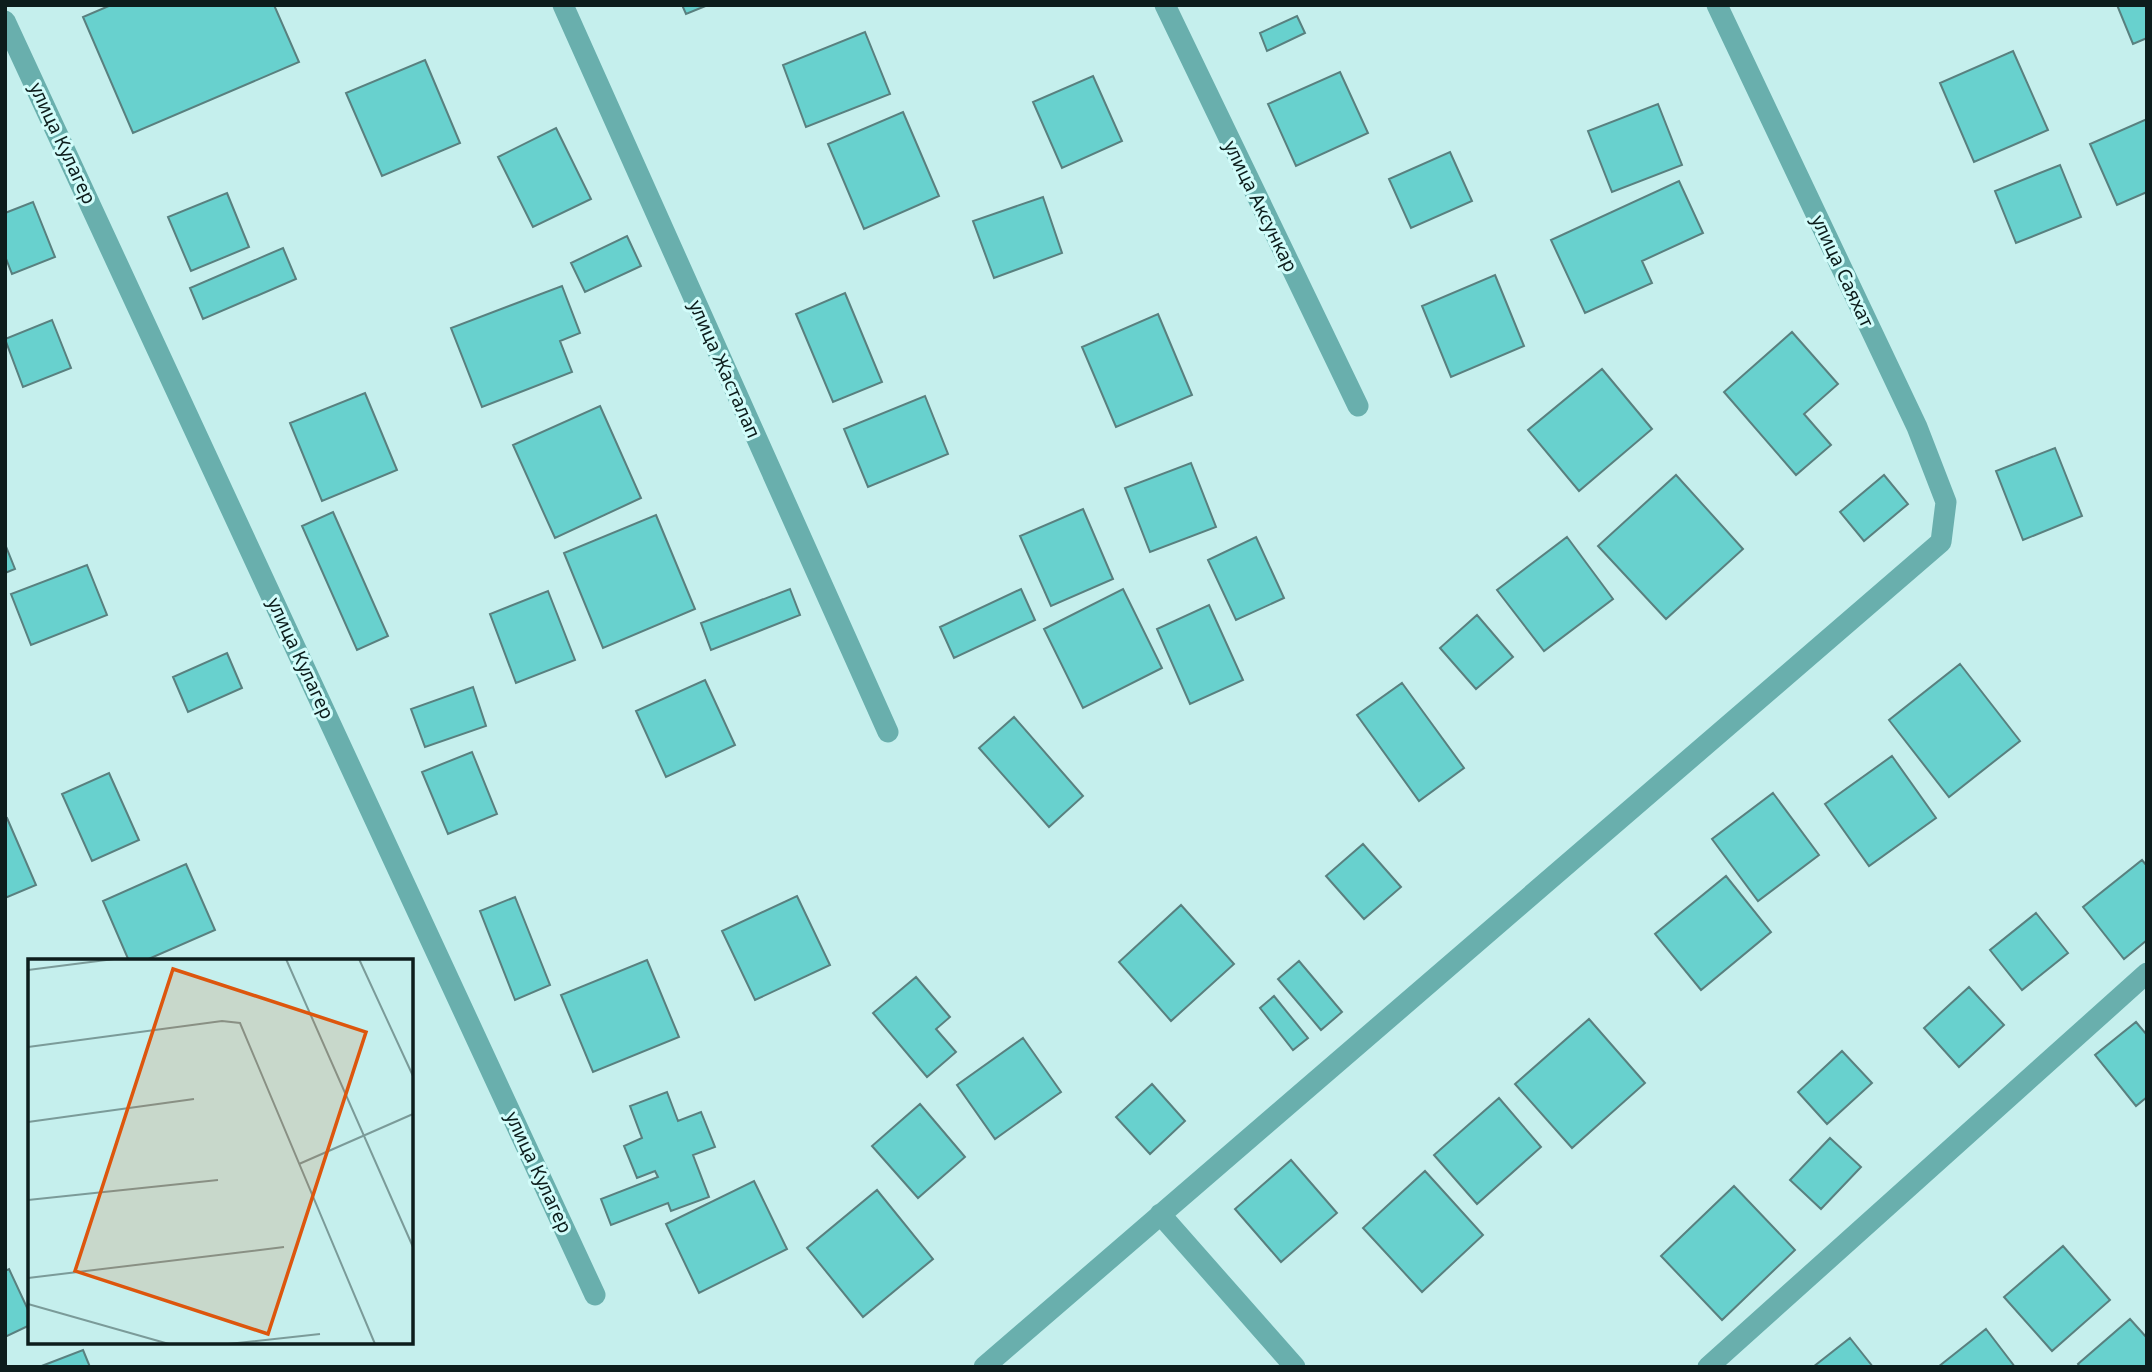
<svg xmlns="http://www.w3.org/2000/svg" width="2152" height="1372" font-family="'Noto Sans',sans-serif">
<rect width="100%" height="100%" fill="#c5efed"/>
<path fill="#68d1ce" stroke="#59807f" stroke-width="2" d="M111,5H274L299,62L133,133L83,17Z
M682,5H708L686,14Z
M2117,5H2147V38L2133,44Z
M1297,16L1305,33L1267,51L1260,33Z
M865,32L890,94L806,127L783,65Z
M2013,51L2048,130L1974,162L1940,83Z
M425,60L460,143L382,176L346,93Z
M1340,72L1368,133L1296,166L1268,104Z
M1093,76L1122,141L1062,168L1033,102Z
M1658,104L1682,165L1612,192L1588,131Z
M903,112L939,196L864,229L828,144Z
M2147,119V192L2117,205L2090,144Z
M556,128L591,199L533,227L498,157Z
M1450,152L1472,201L1411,228L1389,179Z
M2060,165L2081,217L2016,243L1995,191Z
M1679,181L1703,233L1642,261L1652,283L1585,313L1551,240Z
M227,193L249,247L191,271L168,217Z
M1043,197L1062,253L994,278L973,221Z
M33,202L55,257L12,274L5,256V213Z
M627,236L641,266L585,292L571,263Z
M283,248L296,279L203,319L190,288Z
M1495,275L1524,346L1451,377L1422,306Z
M562,286L580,333L560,341L572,372L482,407L451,328Z
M845,293L882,382L833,402L796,314Z
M1158,314L1192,395L1116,427L1082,347Z
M52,320L71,368L23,387L5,339Z
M1792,332L1838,384L1804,414L1831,445L1796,475L1724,392Z
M1602,369L1652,429L1579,491L1528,430Z
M365,393L397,470L322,501L290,423Z
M925,396L948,454L868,487L844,429Z
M600,406L641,498L555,538L513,445Z
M2055,448L2082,516L2023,540L1996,471Z
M1191,463L1216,527L1150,552L1125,488Z
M1676,475L1743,549L1666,619L1598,546Z
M1884,475L1908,504L1864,541L1840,512Z
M1083,509L1113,579L1051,606L1020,536Z
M333,512L388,636L357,650L302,526Z
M656,515L695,609L603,648L564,553Z
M1256,537L1284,598L1236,620L1208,560Z
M1567,537L1613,599L1544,651L1497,590Z
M5,544L15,569L5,573Z
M87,565L107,615L31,645L11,594Z
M790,589L800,615L711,650L701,623Z
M1021,589L1035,620L954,658L940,627Z
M1123,589L1162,668L1083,708L1044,629Z
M548,591L575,660L516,683L490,614Z
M1209,605L1243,680L1190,704L1157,629Z
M1477,615L1513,657L1476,689L1440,648Z
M227,653L242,688L188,712L173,677Z
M1960,664L2020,741L1949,797L1889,720Z
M705,680L735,745L666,777L636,711Z
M1402,683L1464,768L1419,801L1357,715Z
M473,687L486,726L425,747L411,709Z
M1014,717L1083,796L1049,827L979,748Z
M472,752L497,814L448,834L422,772Z
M1892,756L1936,818L1869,866L1825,804Z
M109,773L139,840L92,861L62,794Z
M1773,793L1819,855L1758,901L1712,839Z
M7,818L36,885L5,898V819Z
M1363,844L1401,887L1364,919L1326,876Z
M2142,860L2147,866V940L2124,959L2083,907Z
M186,864L215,930L144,961H129L103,901Z
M1726,876L1771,932L1701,990L1655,934Z
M797,896L830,965L755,1000L722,931Z
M515,897L550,985L515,1000L480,911Z
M1181,905L1234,964L1171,1021L1119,962Z
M2036,913L2068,953L2022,990L1990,950Z
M647,960L679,1037L593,1072L561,995Z
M1299,961L1342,1012L1321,1030L1278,979Z
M916,977L950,1017L936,1029L956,1052L927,1077L873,1013Z
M1969,987L2004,1025L1959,1067L1924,1028Z
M1274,996L1308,1038L1293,1050L1260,1008Z
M1589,1019L1645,1083L1572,1148L1515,1084Z
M2136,1022L2147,1035V1097L2136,1106L2095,1055Z
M1023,1038L1061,1092L995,1139L957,1085Z
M1842,1051L1872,1083L1827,1124L1798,1092Z
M1152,1084L1185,1121L1150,1154L1116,1117Z
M667,1092L678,1121L701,1112L715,1147L693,1155L709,1197L671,1211L668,1203L611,1225L601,1199L658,1177L655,1171L637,1178L624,1146L642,1138L630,1106Z
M1499,1098L1541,1147L1477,1204L1434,1155Z
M920,1104L965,1157L918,1198L872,1146Z
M1830,1138L1861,1167L1821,1209L1790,1180Z
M1291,1160L1337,1213L1281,1262L1235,1209Z
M1425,1171L1483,1235L1422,1292L1363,1228Z
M754,1181L787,1249L699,1293L666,1224Z
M1734,1186L1795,1250L1722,1320L1661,1256Z
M877,1190L933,1259L863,1317L807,1248Z
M2063,1246L2110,1300L2052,1351L2004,1297Z
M9,1269L30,1314V1325L5,1337V1271Z
M2130,1319L2147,1338V1367H2080L2078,1364Z
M1986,1329L2015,1367H1938Z
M1850,1338L1873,1367H1813Z
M83,1350L90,1367H39Z"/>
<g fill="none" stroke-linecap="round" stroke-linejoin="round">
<path stroke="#69afad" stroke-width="21" d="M563,5L888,732
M1165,5L1358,406
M5,21L595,1295
M1160,1214L1295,1367
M984,1367L1941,542L1946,502L1917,427L1717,5
M1708,1367L2147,973"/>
</g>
<g text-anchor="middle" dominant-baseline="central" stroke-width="6" stroke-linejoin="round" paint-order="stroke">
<g font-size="19" fill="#0d1d1c" stroke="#d2fcfa">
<text transform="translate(63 143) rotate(65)">улица Кулагер</text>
<text transform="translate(1261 206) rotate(64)">улица Аксункар</text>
<text transform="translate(1843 271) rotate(65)">улица Саяхат</text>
<text transform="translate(725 369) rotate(66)">улица Жасталап</text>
<text transform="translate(301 658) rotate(65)">улица Кулагер</text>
<text transform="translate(539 1172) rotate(65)">улица Кулагер</text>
</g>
</g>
<g transform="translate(28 959)">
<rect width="385" height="385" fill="#c5efed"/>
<path fill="none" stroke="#7b9b99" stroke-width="2" d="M258,0L385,288M331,0L385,117M0,11L86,0M0,88L194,62L212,64L347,385M0,163L166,140M271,205L385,155M0,241L190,221M0,319L256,288M0,345L141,385M200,385L292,375"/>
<path fill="#dd560d" fill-opacity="0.15" stroke="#dd560d" stroke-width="3.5" d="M145,10L338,73L240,375L47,312Z"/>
<rect width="385" height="385" fill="none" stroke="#0d1d1c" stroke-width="3.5"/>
</g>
<rect width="2152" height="1372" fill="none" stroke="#0d1d1c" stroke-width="14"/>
</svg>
